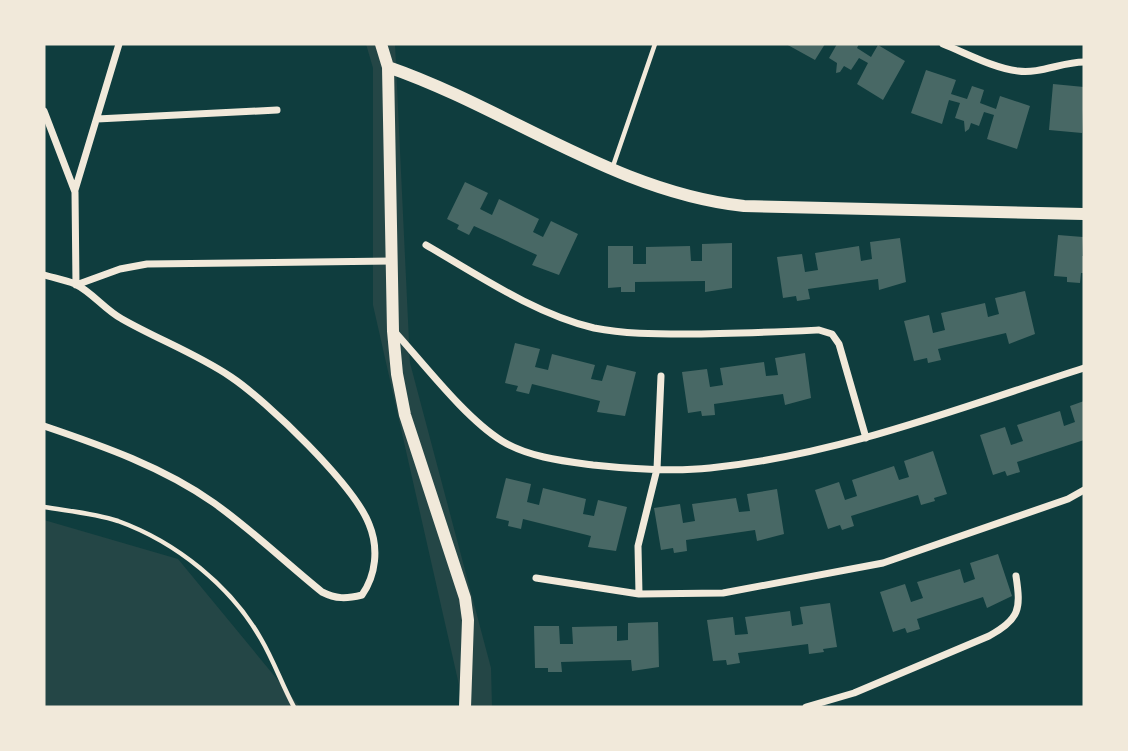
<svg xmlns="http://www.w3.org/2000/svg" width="1128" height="751" font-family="'PT Sans Narrow',sans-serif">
<rect width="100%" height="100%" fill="#0f3d3e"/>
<path fill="#244646" d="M366,44H395L410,363L491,668L492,707H464L373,305V68Z
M44,520L178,559L300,707H44Z"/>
<path fill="#486865" d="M786,44H825L815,60Z
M837,44H859L857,48L871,57L878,45L905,61L883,100L857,84L868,63L859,58L851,70L844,66L840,72L836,73L837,63L829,58Z
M926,70L956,80L951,94L967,99L972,86L984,90L980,103L996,109L1000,96L1030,106L1017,149L987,139L994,115L984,112L979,126L971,123L969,129L965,132L964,121L955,118L960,103L949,100L942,124L911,113Z
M1053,84L1084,87L1082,133L1049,130Z
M465,182L488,193L480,209L492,215L499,199L539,219L533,232L543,237L551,221L578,234L559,275L532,265L537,255L474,226L469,235L457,229L459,225L447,219Z
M1058,235L1083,237L1082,256H1084V273H1081L1080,283L1067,282V277L1054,276Z
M900,238L906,282L879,290L878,279L808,289L810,299L797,301L796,296L783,298L777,257L802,254L805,272L818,270L815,253L859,246L861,261L872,259L870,242Z
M732,243V288L705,292V281L635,282V292H621V287L608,288V246H633V264H646V247L690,246L691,261H702V244Z
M1025,291L1035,334L1009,344L1006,333L938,349L941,360L928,363L927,358L914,361L904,321L929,315L933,333L945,330L941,313L985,303L988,317L999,314L995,298Z
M515,343L540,349L535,367L548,370L552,354L595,365L591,379L602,381L607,365L636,372L625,416L597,412L600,401L532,384L529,394L516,391L518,386L505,383Z
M805,353L811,398L785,405L783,394L714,404L715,415L702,416L701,411L688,413L682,372L707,369L710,387L723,385L720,368L764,362L766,376L778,375L775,358Z
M1084,401V440L1017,462L1020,472L1007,476L1005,471L993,475L980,435L1005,427L1011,445L1023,441L1017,425L1060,411L1064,426L1075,422L1070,406Z
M933,451L947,494L934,498L935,501L921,505L918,495L851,516L854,526L842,530L840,525L828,529L815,490L839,482L845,500L857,496L852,480L894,466L899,480L909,477L904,461Z
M506,478L531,484L527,502L539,505L543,488L586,499L583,514L594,516L598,500L627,507L616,551L588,547L591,536L523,519L521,529L508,526L509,521L496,518Z
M777,489L784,534L757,541L755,530L686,540L687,551L674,553L673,548L661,550L654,508L680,504L683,523L695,521L692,504L736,498L739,512L750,511L747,494Z
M998,554L1012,596L987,608L983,597L917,619L920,629L907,633L905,628L893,632L880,592L905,584L911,602L923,598L917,582L960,569L964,583L975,579L970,563Z
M830,603L837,647L823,649L824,652L809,654L808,644L738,653L740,663L727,665L726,660L713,661L707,620L733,617L735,635L748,634L745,617L790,611L792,626L803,624L800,607Z
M658,622L659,667L632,671L631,660L561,662L562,672H548V668H535L534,626H559L560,644H573L572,627L617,626V641L628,640V623Z"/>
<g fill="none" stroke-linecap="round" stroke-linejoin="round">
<path stroke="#f1e9da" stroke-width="4.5" d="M612,169L655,44
M44,507C68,511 94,513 118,521C176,542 231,586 261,639C274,661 282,685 294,707"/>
<path stroke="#f1e9da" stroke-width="7" d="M943,44C966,53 993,68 1018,71C1040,74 1062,62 1084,62
M44,111L75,192L76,285
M97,119L277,110
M75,190L119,44
M426,245C478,275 535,314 594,328C624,334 655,334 685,334C730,334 774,332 819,330L832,334L839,344L866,438
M44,275C54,278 65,280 75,284C92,292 105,310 122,319C157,339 197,354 231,377C267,401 354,485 369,524C379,548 376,575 362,595C346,599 336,599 322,592C286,563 252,530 214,503C163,467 103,446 44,426
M76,285L120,269L147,264L392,261
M394,331C424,364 465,418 502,441C528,457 563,461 593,465C631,469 672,472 710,468C839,455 962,407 1084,368
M536,578L639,594L723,593L883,563L1068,499L1084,490
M639,594L638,546L657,469L661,376
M806,707L854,693L989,636C1020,619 1021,609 1016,576"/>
<path stroke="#f1e9da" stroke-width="12" d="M381,44L388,67L393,331L397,374L405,415L465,598L468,620L465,707
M388,67C509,109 615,192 744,206L1084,214"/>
</g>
<rect width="1128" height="751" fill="none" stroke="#f1e9da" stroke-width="91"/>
</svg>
